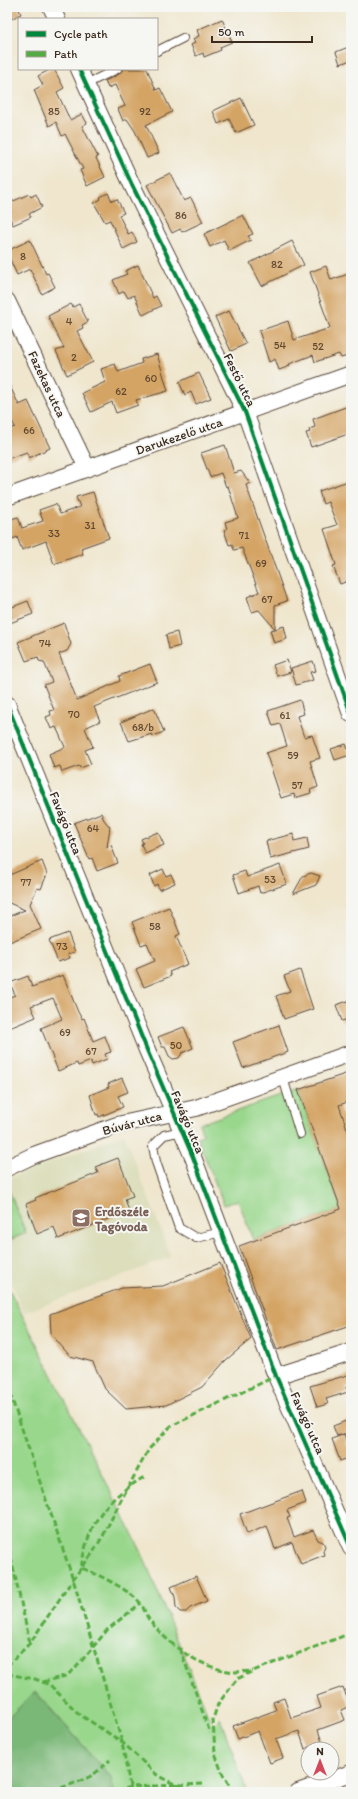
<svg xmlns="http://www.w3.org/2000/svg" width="358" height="1799" font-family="Itim,sans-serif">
<rect width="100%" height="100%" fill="#f6f6f2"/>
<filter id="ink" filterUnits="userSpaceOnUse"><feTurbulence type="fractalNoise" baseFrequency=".025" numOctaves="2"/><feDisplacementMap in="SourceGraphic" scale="8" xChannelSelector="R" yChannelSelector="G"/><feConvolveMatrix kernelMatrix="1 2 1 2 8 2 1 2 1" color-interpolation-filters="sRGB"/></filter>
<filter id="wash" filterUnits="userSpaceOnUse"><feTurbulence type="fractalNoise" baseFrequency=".012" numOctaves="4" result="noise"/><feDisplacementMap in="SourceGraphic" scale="16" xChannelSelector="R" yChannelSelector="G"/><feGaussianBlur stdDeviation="0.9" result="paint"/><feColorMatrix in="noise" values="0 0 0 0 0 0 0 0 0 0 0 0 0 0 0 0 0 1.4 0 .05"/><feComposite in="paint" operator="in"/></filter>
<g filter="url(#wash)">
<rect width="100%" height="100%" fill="#efe6cd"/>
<path fill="#dcdebc" d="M124,1134L171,1257L23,1313L7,1271V1179Z"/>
<path fill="#99d78c" stroke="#6a8055" d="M298,1090L341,1209L253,1240L238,1200L224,1205L197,1137L203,1135L199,1124Z
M7,1186L26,1233L7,1241Z
M7,1285L141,1551L213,1727L220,1718L247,1792H114L111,1777L36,1692L7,1719Z"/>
<path fill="#7ab878" stroke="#5a714b" d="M35,1692L111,1777L114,1792H7V1719Z"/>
<g id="blocks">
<path fill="#d4a465" d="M7,7H18L21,14L7,21Z
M222,19L232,42L220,47L221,50L204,57L203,53L196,56L191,45L195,43L193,39L199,36L197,30Z
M351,46V60L340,64L336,52Z
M51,69H54L64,88L57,92L70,120L82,114L87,123L82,126L98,157L96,158L105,177L87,186L80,170L83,169L65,134L62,136L56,122L49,126L34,90L43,85L38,76Z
M123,69H147L156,90L160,88L172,112L146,125L159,153L147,158L135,131L127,119L123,121L118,109L125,106L115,85L108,88L105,81L119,74Z
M241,98L254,125L236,133L229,119L218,124L213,111Z
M170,173L184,201L191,198L203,222L182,232L180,229L172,233L147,185Z
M108,193L112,201L117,199L124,213L119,215L128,234L132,232L137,242L123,249L110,220L105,222L94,203L101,199L100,197Z
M29,194L31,197L36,194L42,207L29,214L31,217L13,225L7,213V204Z
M243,215L253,234L248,236L251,240L229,251L224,240L210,247L204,234Z
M30,240L46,274L48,273L55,287L42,294L30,269L17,275L7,253V251Z
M292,241L304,265L262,286L250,263Z
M138,265L153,298L156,296L161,306L143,315L134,295L128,298L124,291L119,294L113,280L127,274L125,271Z
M326,266L331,280L351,273V355L341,358L339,354L315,362L313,355L289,364L290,366L279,370L275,359L269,362L259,331L288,321L294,340L330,328L310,272Z
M71,304L73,307L79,304L88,322L82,325L83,328L77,331L93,362L67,375L56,351L64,348L48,316Z
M229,311L246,344L231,351L215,317Z
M157,354L168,391L136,400L138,405L116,413L112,402L91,412L82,393L105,382L101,369L115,364L118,372L142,363L141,359Z
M199,373L211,398L196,404L191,392L185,395L179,382Z
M7,380L19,405L28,401L50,448L29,458L27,452L7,459V430L15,427L7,411Z
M351,405V433L311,447L306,433L310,432L309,429L315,427L313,419Z
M225,445L234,473L241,471L250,483L246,485L287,601L275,605V629L284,626L287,639L274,643L270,630L275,629L259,610L252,612L247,597L259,592L242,548L234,550L232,544L229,545L224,530L227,529L225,522L238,518L228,486L226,487L221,473L210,477L201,453Z
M351,480V580L340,584L333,566L336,565L324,529L337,525L328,502L323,504L319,491Z
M93,492L109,538L81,548L83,554L54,564L46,541L22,550L17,537L13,539L7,520L18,517L22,528L43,521L39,510L56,504L60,514L80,507L76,497Z
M28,601L33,614L10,623L7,616V609Z
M64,623L71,644L67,651L59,654L77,700L120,681L119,676L150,664L157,682L94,707L100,721L85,728L93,747L85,750L91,764L80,768L79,766L62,772L60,766L54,768L49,754L65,747L56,727L51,729L46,717L51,715L50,711L54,710L44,685L52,682L44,662L39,661L38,657L26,661L18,642Z
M177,632L180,646L169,649L166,635Z
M287,660L291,672L277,676L273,665Z
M313,661L316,671L310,672L313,680L296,685L291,668Z
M300,700L304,714L297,716L304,737L312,735L320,758L310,761L318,787L310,790L311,793L295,798L294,794L281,798L266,753L287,746L280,724L273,726L268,711Z
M154,708L164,732L153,736L152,734L129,741L121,722Z
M346,744L350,755L335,760L331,749Z
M101,813L104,820L110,827L107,847L111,845L118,863L97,871L92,858L89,859L74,823Z
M158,832L164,845L145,853L141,844L143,843L141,839Z
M293,834L294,841L307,838L309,849L270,859L266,841Z
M42,861L47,874L41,889L37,888L30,904L41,929L7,943V917L25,910L7,902V876Z
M280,865L287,884L260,893L258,886L239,893L233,875L245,871L247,877Z
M163,869L166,876L171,874L175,883L159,890L157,884L154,886L150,875Z
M311,873L320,876L316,885L293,894L303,876Z
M169,907L180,934L176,936L188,964L169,972L171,976L144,987L136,969L155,961L147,943L141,945L132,922Z
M68,933L75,952L68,954L70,958L58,962L49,940Z
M300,970L313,1009L284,1019L276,996L290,991L284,976Z
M63,975L78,1012L82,1019L84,1018L93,1041L105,1036L111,1052L105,1054L107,1059L92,1065L91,1061L78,1066L77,1063L58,1071L41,1028L62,1019L53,998L31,1006L36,1017L7,1029V998L15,995L10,983L28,976L32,987Z
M351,1000V1018L342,1021L336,1005Z
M279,1025L288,1052L243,1068L233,1042Z
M184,1027L193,1048L182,1053L179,1058L173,1059L169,1056L165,1047H162L158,1037Z
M351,1072V1101L339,1105L351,1141V1325L277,1350L239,1246L341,1209L298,1090Z
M122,1078L128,1092L118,1096L123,1107L99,1117L98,1114L96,1115L90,1095L109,1087L108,1084Z
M118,1158L133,1196L125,1199L129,1211L58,1239L54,1227L37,1234L26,1204L36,1200L35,1198L98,1173L95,1167Z
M220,1263L251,1339L226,1360L202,1387L166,1405L126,1409L105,1389L93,1362L70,1356L51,1334L50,1314L122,1288L163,1286Z
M351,1374V1386L346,1387L348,1392L326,1399L328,1404L317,1407L310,1386Z
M351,1419V1432L337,1436L333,1426Z
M344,1434L351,1457L340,1461L332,1439Z
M302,1491L306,1503L287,1510L290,1517L287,1518L294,1537L313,1530L318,1540L323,1542L325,1546L323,1551L324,1555L301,1564L292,1542L275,1549L267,1526L247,1534L240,1514Z
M196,1576L207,1601L190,1608L186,1612H180L176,1608L175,1597L171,1587Z
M343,1687L350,1706L341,1710L345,1720L318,1730L322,1742L305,1749L299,1731L276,1739L283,1758L270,1763L258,1731L238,1739L233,1726L276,1710L273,1702L284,1698L291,1718L321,1708L317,1696Z"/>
</g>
</g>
<g filter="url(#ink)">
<use href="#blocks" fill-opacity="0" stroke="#564638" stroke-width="1"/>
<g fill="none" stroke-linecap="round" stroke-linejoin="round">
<defs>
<path id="lane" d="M157,51L183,38
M86,84L117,69
M283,1078L300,1134
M182,1131L164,1135L153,1146L156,1162L179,1228L196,1238L222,1232"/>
<path id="street" d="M51,7L57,19
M79,69L132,185L245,412L351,714
M7,301L87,468
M7,497L351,374
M7,704L147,1050L193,1157L276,1376L351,1548
M7,1168L34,1155L117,1125L196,1108L351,1053
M276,1376L351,1352
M298,1792L351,1773"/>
</defs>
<use href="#lane" stroke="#564638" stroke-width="10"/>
<use href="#street" stroke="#564638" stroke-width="18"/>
<use href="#lane" stroke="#fff" stroke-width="8"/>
<use href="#street" stroke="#fff" stroke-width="16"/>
<path stroke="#55ab43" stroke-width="3" stroke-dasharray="6 3" stroke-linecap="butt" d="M7,1385L73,1579L122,1742L131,1792
M144,1477C104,1501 89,1521 81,1568C96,1573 132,1591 141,1604C144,1608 145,1613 148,1618C166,1643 197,1666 228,1671C236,1673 245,1671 253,1671
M7,1540L30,1643
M180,1648L210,1733
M7,1666L30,1643L73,1579L92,1554L103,1536L121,1500L149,1449L171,1426L276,1376
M7,1674L35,1679L50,1685L79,1714L122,1742L158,1776L191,1792
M43,1682L65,1676L74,1670L108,1629L141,1603
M53,1792C63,1786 74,1784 85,1779C95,1775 102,1767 110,1760
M117,1792L130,1787L205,1784
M234,1792L223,1775L215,1754L213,1719L218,1704L237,1679L253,1671L351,1633"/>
<defs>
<path id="cycleway" d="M79,69L132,185L245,412L351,714
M7,704L147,1050L193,1157L276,1376L351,1548"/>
</defs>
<use href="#cycleway" stroke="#f6f6f2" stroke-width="6"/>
<use href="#cycleway" stroke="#00873e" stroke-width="4"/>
</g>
</g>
<defs>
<symbol id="school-square" viewBox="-11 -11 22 22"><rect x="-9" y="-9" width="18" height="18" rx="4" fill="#8d6e63" stroke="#f6f6f2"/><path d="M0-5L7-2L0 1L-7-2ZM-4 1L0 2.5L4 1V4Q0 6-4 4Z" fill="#fff"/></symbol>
</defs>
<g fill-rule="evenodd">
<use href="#school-square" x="70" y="1207" width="22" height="22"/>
</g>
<g text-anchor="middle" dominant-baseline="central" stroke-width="4" stroke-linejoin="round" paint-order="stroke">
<g font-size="11" fill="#614830">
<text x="54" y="111">85</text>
<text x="145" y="111">92</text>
<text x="181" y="215">86</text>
<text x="23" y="256">8</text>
<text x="277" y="264">82</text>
<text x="69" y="321">4</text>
<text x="280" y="345">54</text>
<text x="318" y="346">52</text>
<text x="74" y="357">2</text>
<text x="151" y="378">60</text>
<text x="121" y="391">62</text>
<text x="29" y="430">66</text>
<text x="90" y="525">31</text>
<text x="54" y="533">33</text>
<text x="244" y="535">71</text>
<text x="261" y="563">69</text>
<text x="267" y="599">67</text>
<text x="45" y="643">74</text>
<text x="74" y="714">70</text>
<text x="285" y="715">61</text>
<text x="143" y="727">68/b</text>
<text x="293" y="755">59</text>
<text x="297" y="785">57</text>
<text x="93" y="828">64</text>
<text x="270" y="879">53</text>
<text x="26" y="882">77</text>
<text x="155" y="926">58</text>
<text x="62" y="946">73</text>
<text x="65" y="1032">69</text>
<text x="176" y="1045">50</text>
<text x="91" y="1051">67</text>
</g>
<g font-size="13" fill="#3b2a1e" stroke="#f6f6f2">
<text transform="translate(240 380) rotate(64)">Festő utca</text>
<text transform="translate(47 384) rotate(65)">Fazekas utca</text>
<text transform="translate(179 436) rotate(-19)">Darukezelő utca</text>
<text transform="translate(66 823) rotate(68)">Favágó utca</text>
<text transform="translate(188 1122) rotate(67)">Favágó utca</text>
<text transform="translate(132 1123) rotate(-15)">Búvár utca</text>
<text transform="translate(308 1423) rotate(66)">Favágó utca</text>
</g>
<g font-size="13" font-weight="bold" fill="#785e54" stroke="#f6f6f2" text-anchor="start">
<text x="95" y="1211">Erdőszéle<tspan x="95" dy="15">Tagóvoda</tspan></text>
</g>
</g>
<rect width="358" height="1799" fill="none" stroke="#f6f6f2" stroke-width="24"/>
<rect x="18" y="18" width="140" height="52" fill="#f6f6f2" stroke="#aba49d"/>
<rect x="26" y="31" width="20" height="6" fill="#00873e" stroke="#aba49d"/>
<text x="54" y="38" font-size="12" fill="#3b2a1e">Cycle path</text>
<rect x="26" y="51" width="20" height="6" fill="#55ab43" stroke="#aba49d"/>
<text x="54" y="58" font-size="12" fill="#3b2a1e">Path</text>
<g transform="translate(320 1761)"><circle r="19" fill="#f6f6f2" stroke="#aba49d"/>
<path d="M0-3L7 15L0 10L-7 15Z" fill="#d1495b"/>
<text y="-6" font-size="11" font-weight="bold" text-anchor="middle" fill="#3b2a1e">N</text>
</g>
<path d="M212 36v6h100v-6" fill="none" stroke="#3b2a1e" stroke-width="2"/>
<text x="218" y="36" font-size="12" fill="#3b2a1e" stroke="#f6f6f2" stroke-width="3" paint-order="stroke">50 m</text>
</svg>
